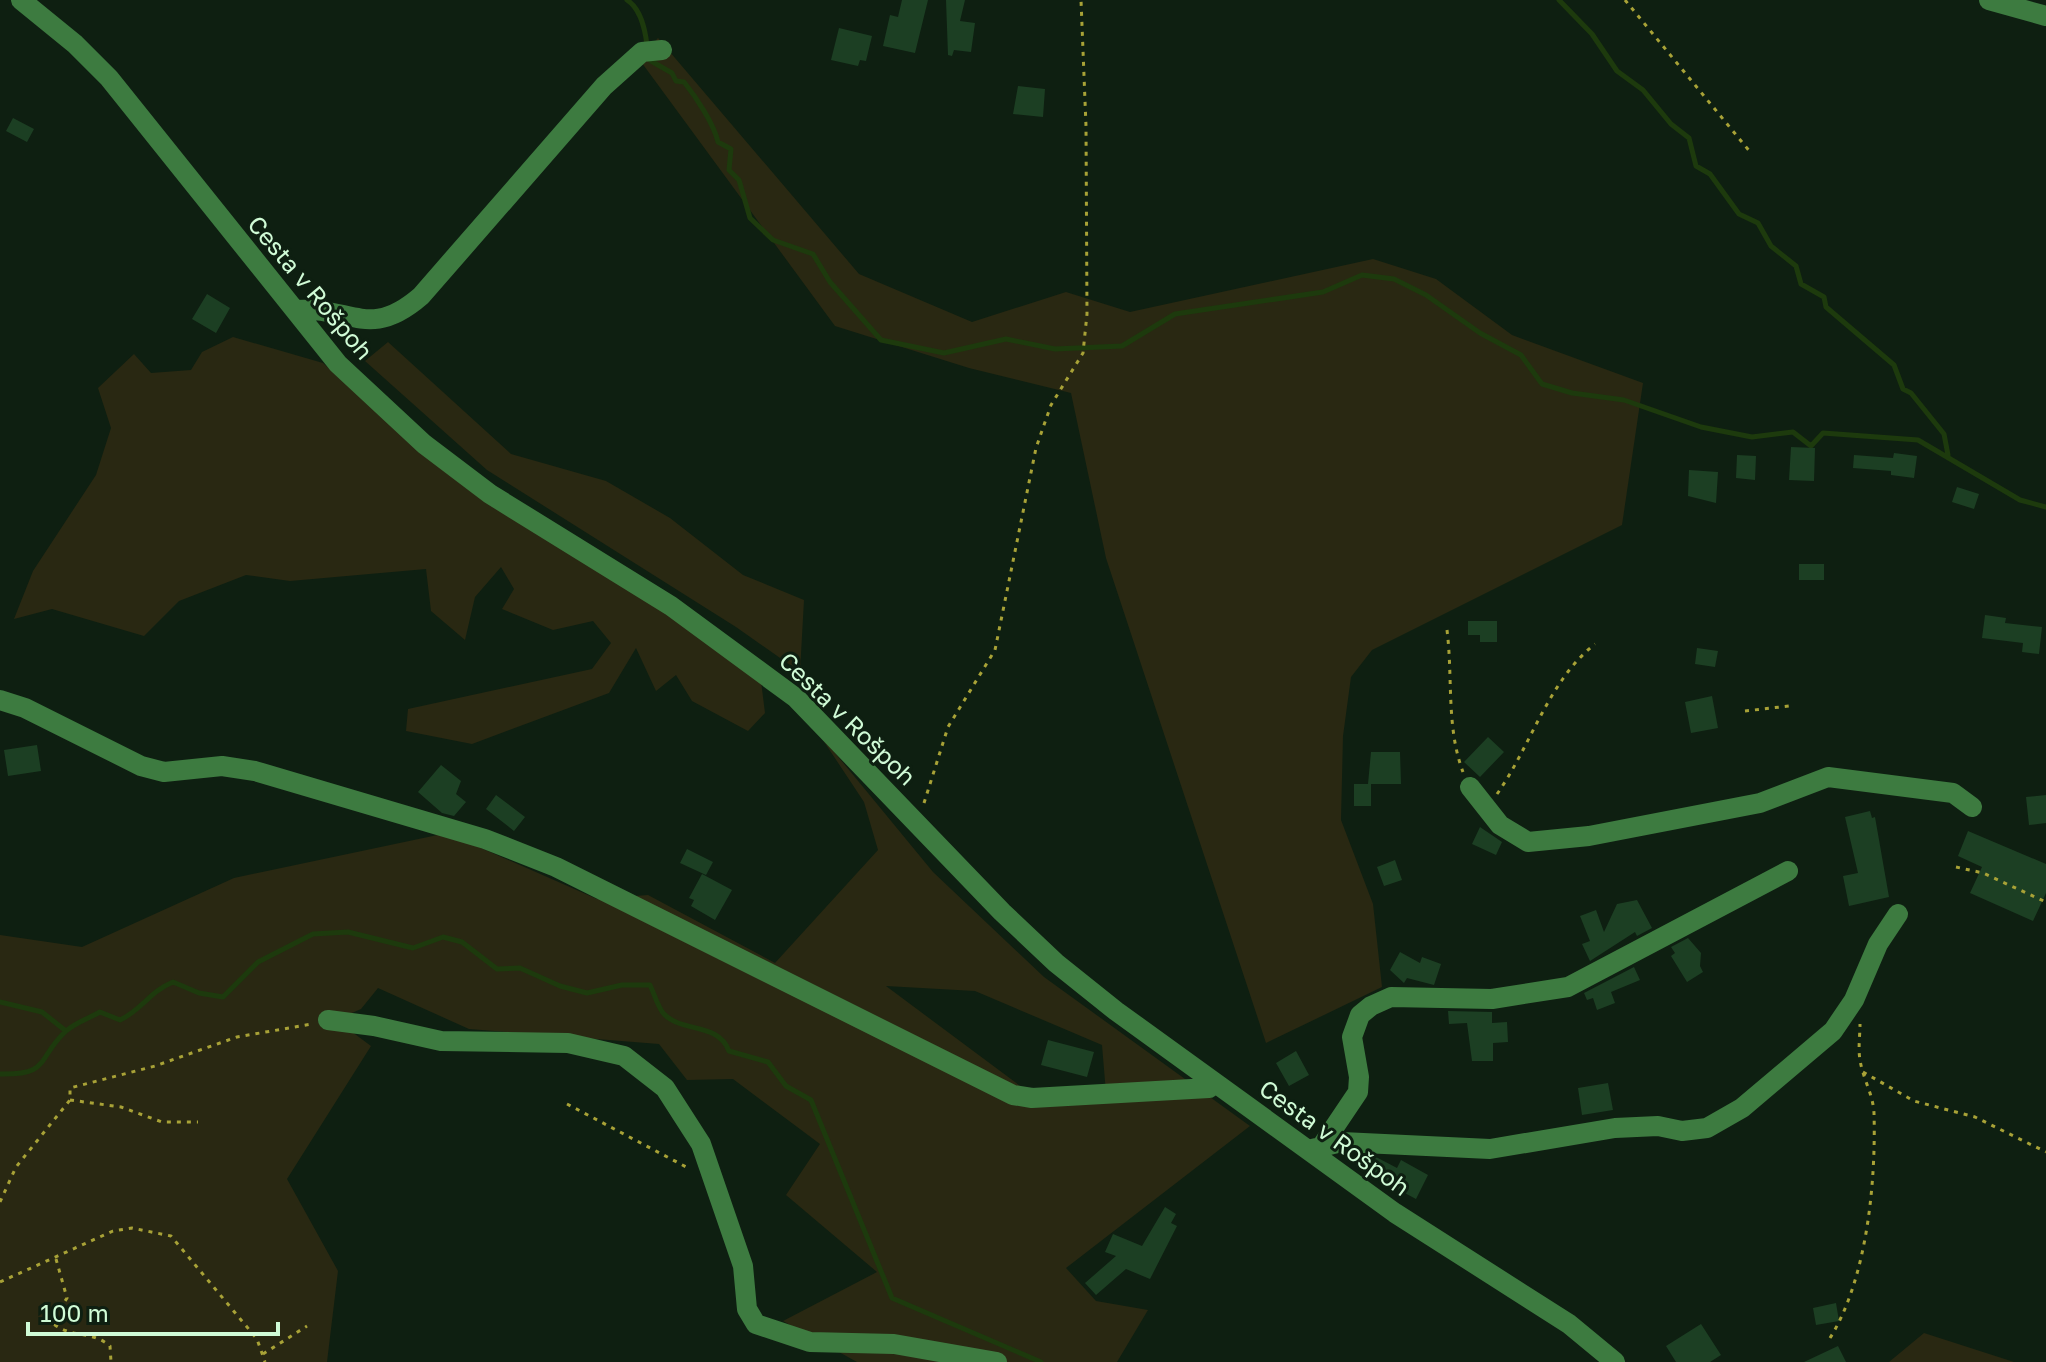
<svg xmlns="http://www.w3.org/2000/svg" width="2046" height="1362" font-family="'Golos Text',sans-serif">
<rect width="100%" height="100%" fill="#0e1f11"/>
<path fill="#292812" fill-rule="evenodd" d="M658,38L859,274L972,322L1066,292L1130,312L1373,259L1436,279L1512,335L1643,383L1622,525L1372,650L1351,677L1343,736L1341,820L1373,904L1382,987L1266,1043L1106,558L1071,393L969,368L835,326L639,59Z
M233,337L323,363L413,446L687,624L761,681L765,713L748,731L692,701L676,675L656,691L636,648L609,693L472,744L406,731L408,709L592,669L611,643L593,621L553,630L502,609L514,589L501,567L475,597L465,640L431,611L426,569L290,581L246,575L179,601L144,636L52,609L14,619L33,571L96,475L111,428L98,388L134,354L151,373L191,370L202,352Z
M388,342L511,454L606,481L670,518L743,575L804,600L800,672L736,627L487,470L365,361Z
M817,731L933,872L1044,977L1250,1126L1066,1268L1096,1301L1148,1310L1117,1362H857L783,1321L877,1272L786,1195L820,1144L733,1079L687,1080L659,1044L469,1029L378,988L361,1009L336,1020L371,1046L287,1179L338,1271L327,1362H0V935L82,947L234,878L447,833L597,899L648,895L775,963L878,850L864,802ZM886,986L975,991L1102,1045L1106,1093L1043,1103Z
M1924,1333L2014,1362H1889Z"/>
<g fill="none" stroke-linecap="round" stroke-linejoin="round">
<path stroke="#1d3a0d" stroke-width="5" d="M627,0C641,9 645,29 647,45
M1559,0L1592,34L1617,71L1643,90L1671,124L1689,138L1696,166L1710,174L1739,214L1758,223L1771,246L1796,266L1801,284L1824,297L1826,307L1894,365L1903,389L1911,393L1944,434L1948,455
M650,55L651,61L672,73L676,81L684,82C696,97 714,124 718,142L731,149L729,170L739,180L750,218L773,240L813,254L830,282L881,340L944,353L1006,339L1055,349L1122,346L1175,314L1323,292L1362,275L1394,279L1426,295L1480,333L1521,355L1542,384L1572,393L1624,400L1701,427L1752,437L1793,432L1811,446L1823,433L1918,440L2020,500L2046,507
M0,1002L42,1012L66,1031
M0,1074C51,1075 36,1059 66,1031C75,1023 89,1018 100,1012L120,1020C143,1009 149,992 173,982L199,993L223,997L258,962L313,934L348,932L413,948L443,937L462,942L497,969L520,968L560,986L587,993L622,985H650C654,993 658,1008 664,1014C682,1033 718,1022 729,1051L768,1062L786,1086L811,1100L892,1298L1041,1362"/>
</g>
<path fill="#1c3f23" d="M902,0H928L915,53L883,46L890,15L898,17Z
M946,0H965L960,21L975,23L971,52L954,50L952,56L948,55Z
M839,28L872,36L866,61L860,60L858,66L831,60Z
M1018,86L1045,89L1043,117L1013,114Z
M13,118L34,129L27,142L6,131Z
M207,294L230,308L216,333L192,319Z
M1791,447L1815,448L1814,481L1789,480Z
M1894,453L1917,456L1914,478L1891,475V471L1853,468L1854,455L1893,458Z
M1737,455L1756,456L1755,480L1736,478Z
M1689,470L1718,472L1716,503L1688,496Z
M1957,487L1979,494L1974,509L1952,502Z
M1799,564H1824V580H1799Z
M1985,615L2006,618L2005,623L2042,627L2039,654L2022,652L2023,643L1982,638Z
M1468,621H1497V642H1480V635H1468Z
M1697,648L1718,651L1715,667L1695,664Z
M1712,696L1718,728L1691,733L1685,702Z
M1488,737L1504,752L1480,777L1464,762Z
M37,745L41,771L8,776L4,750Z
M1371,752H1400L1401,784H1368Z
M441,765L461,781L456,794L466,802L454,816L442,813L418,792Z
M1354,784H1371V806H1354Z
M496,795L525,817L514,831L486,809Z
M2046,795V823L2029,825L2026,797Z
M1870,811L1872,818L1875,817L1889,897L1849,906L1843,876L1858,873L1845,817Z
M1480,827L1502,842L1496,855L1472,844Z
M1968,831L2046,864V893L2033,921L1970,893L1982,867L1958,856Z
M687,849L713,862L706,875L680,863Z
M1395,860L1402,880L1384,886L1377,867Z
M702,874L732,890L715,920L691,906L694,900L689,898Z
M1637,900L1652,928L1637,936L1635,932L1590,961L1582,944L1590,941L1580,916L1596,910L1604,932L1617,904Z
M1688,938L1701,953L1700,966L1703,972L1687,982L1671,956L1675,953L1671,947Z
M1400,952L1420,963L1422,957L1441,964L1434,985L1407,978L1404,983L1390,970Z
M1634,967L1640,980L1611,992L1615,1003L1597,1010L1593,998L1587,1000L1584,993Z
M1448,1011L1492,1012V1023L1507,1022L1508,1042L1493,1043V1061H1472L1467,1023L1449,1024Z
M1048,1040L1094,1052L1087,1077L1041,1065Z
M1296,1051L1309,1075L1289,1086L1276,1063Z
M1608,1083L1613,1110L1582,1115L1578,1088Z
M1376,1157L1397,1168L1401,1160L1428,1175L1416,1199L1367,1173Z
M1165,1207L1176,1214L1171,1223L1177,1226L1150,1279L1126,1269L1096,1295L1085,1283L1116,1256L1105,1252L1113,1234L1142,1246Z
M1836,1303L1839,1321L1816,1325L1813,1308Z
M1701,1324L1721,1355L1710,1362H1676L1666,1346Z
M1838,1346L1846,1362H1804Z"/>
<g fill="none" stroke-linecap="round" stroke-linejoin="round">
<path stroke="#a8a237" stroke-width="3" stroke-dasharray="4 6" stroke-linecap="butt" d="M1625,0L1751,153
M1447,630C1453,678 1446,727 1463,772
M1745,711L1789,706
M1497,794C1531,746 1548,681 1595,644
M924,803L948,727L995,650L1036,448L1051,405L1083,353L1087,314L1086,126L1081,0
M1956,867L1983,873L2046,902
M1863,1072L1914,1101L1975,1117L2046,1152
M70,1100L121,1107L162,1122H198
M567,1104L690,1169
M0,1202L16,1167L70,1100V1088L155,1066L237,1037L312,1024
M56,1259L67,1298L56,1315L55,1325C73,1338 93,1331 110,1346L111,1362
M0,1282L113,1231L132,1228L171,1236L257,1339L265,1362
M1830,1338C1867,1279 1876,1182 1874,1113C1873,1094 1863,1079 1860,1060C1858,1049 1860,1035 1860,1024
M263,1354L307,1326"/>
<path stroke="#3d7b40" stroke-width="20" d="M21,0L75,44L109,78L338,364L424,444L490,494L671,606L796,698L1002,912L1056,963L1116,1011L1395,1213L1569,1324L1615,1362
M1989,0L2046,16
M295,310C351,306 369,341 421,296L604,86L642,52L662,50
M0,700L25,708L141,766L164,772L222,766L255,771L485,839L556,867L1013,1095L1032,1098L1209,1088L1215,1083
M1470,787L1500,825L1528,842L1589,836L1760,803L1828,777L1953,793L1972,807
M328,1020L374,1026L441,1041L568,1043L624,1056L665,1088L701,1144L743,1266L747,1309L756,1324L810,1342L894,1344L997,1362
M1321,1147L1358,1092L1359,1077L1352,1037L1360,1015L1371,1006L1391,997L1492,999L1568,987L1788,871
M1312,1149L1342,1142L1490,1149L1615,1128L1658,1126L1682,1131L1707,1128L1742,1108L1833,1031L1854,1000L1878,944L1898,914"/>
</g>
<g text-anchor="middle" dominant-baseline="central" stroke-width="6" stroke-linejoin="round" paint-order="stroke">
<g font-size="24" fill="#d0fbd6" stroke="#0e1f11">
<text transform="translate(311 287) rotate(50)">Cesta v Rošpoh</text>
<text transform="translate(848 718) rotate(44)">Cesta v Rošpoh</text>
<text transform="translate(1335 1137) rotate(36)">Cesta v Rošpoh</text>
</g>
</g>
<path d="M28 1322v12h250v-12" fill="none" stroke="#d0fbd6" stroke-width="4"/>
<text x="40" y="1322" font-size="24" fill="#d0fbd6" stroke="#0e1f11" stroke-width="6" paint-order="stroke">100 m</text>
</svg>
